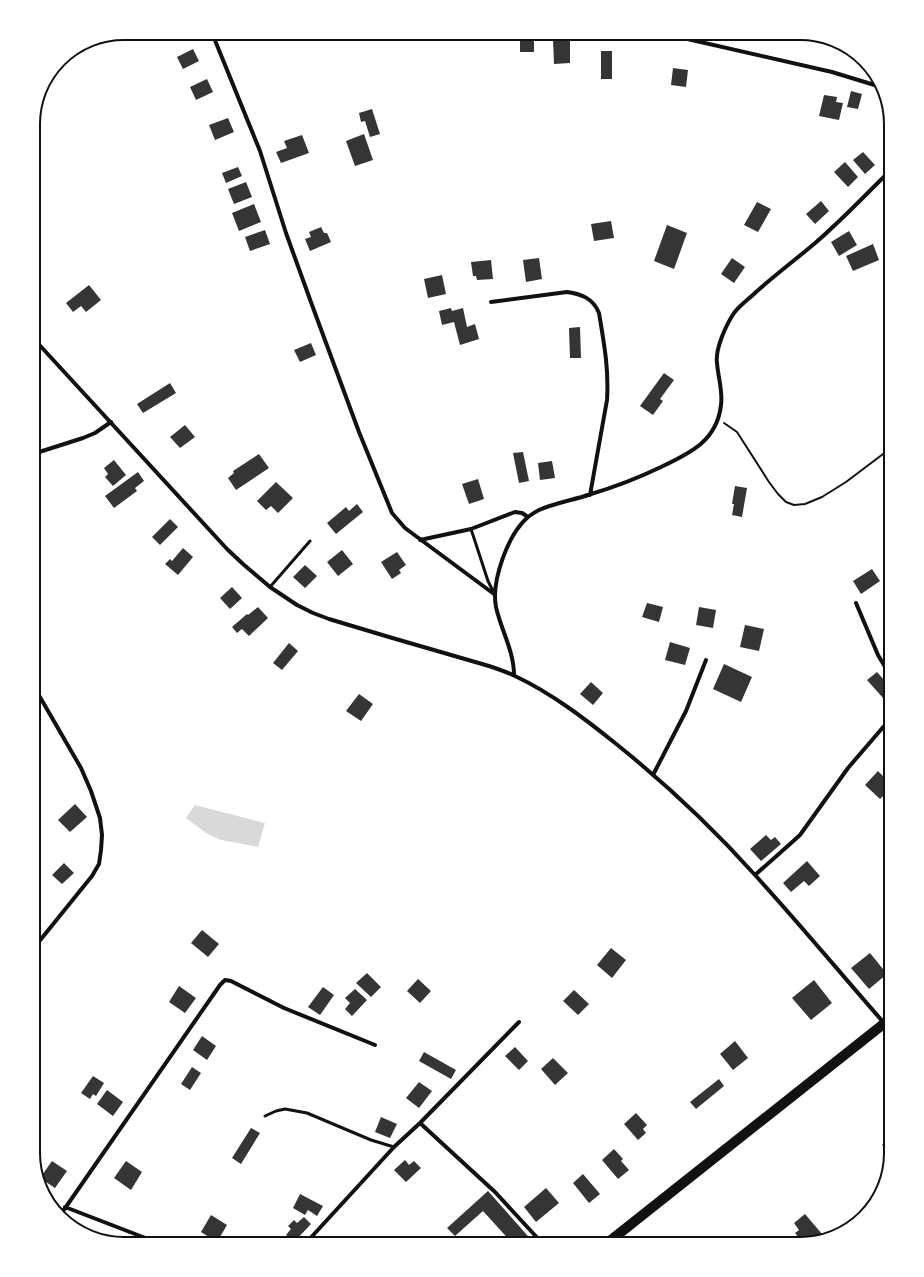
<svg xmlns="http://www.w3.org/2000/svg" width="924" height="1277" font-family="Merriweather,serif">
<rect width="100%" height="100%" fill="#fff"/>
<path fill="#d9d9d9" d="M195,805L265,823L258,847L221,840L206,833L186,818Z"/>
<path fill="#353535" d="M520,33H534V52H520Z
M787,33H802L801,39L787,37Z
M816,37L830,41L829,45L815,42Z
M570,38V63L554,64L553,39Z
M841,44L845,45L852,52L840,47Z
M193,49L199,61L183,69L177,57Z
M601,51H612V79H601Z
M673,68L688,70L686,87L671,85Z
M207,79L213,92L196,100L190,87Z
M851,91L862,94L858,109L847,107Z
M824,95L837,97L836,102L843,103L839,120L819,116Z
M372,109L380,134L370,137L365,121L361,122L359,113Z
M228,118L234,132L215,140L209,125Z
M364,134L373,160L355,166L346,141Z
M302,135L309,153L281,163L276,152L287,148L284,141Z
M863,152L875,165L865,174L853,160Z
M845,162L858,177L848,187L834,172Z
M238,167L242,176L226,183L222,173Z
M246,182L252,197L234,204L228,189Z
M891,197V212L883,202Z
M821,201L829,211L815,224L806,214Z
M757,202L771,209L758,232L744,225Z
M254,204L261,222L239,231L232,213Z
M611,221L614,238L594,241L591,224Z
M667,225L687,233L674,269L654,261Z
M321,227L324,233H327L331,242L310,251L305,239L311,237L309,232Z
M265,230L270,244L250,251L245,237Z
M849,231L857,245L839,256L831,242Z
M873,244L879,260L853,271L846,256Z
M539,258L542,279L526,282L523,260Z
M732,258L745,267L734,283L721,274Z
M491,260L493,279L477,280L476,276H473L471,262Z
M442,275L446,294L428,298L424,279Z
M89,285L101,300L86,312L81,306L73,312L66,303Z
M451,308L452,311L463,308L467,327L475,324L479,339L460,345L454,322L442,325L439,311Z
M580,327L581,358H570L569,328Z
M311,343L316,355L300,362L294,350Z
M664,373L674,380L660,399L663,401L653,415L640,406Z
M170,383L176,393L143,413L137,404Z
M185,425L195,437L180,448L170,437Z
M523,452L529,481L519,483L513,453Z
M259,454L269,468L236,490L228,478L234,473L233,471Z
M114,460L126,475L113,486L105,477L108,474L104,468Z
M552,461L555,478L540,480L538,463Z
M138,472L144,481L135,488L137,491L114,508L105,496Z
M478,479L484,499L469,504L462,484Z
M276,482L293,498L278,513L271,506L266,510L257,501Z
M735,486L747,488L742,517L732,515L734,504H732Z
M357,504L363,512L336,534L327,523L346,507L349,511Z
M170,519L178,527L160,545L152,537Z
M183,548L193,557L178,575L165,564L170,559L172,561Z
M342,550L353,564L338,576L327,562Z
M397,552L406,565L399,570L401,573L392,579L381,562Z
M305,565L317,576L305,588L293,577Z
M872,569L880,581L861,594L853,581Z
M232,587L242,598L230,609L220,598Z
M647,603L663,607L659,622L642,617Z
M258,607L268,618L249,636L242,629L237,633L232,627L247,614L248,615Z
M699,607L716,610L713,628L696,625Z
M745,625L764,629L759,651L740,647Z
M670,642L690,648L685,665L665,660Z
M289,643L298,651L282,670L273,663Z
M724,664L752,677L741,702L713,689Z
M877,672L891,688V691L883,698L867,680Z
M591,682L603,693L593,705L580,694Z
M359,694L373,704L361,721L346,711Z
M878,771L891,784V788L880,799L865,785Z
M75,804L87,817L70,832L58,820Z
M766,835L771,840L775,837L781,844L761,861L750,849Z
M807,861L820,876L809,886L804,881L791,892L783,883Z
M64,863L74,873L62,884L52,875Z
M202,930L219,944L208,957L191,943Z
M611,948L626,960L612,978L597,965Z
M870,953L887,974L869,989L851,968Z
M367,973L381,987L371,997L356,983Z
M418,979L431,991L420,1003L407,991Z
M814,980L832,1003L811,1020L792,998Z
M179,986L196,998L185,1013L169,1002Z
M323,987L334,995L320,1015L308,1007Z
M355,989L367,1000L352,1016L345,1009L350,1003L345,998Z
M574,990L589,1004L578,1015L563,1001Z
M202,1036L216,1046L207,1060L193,1050Z
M735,1041L748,1058L733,1070L720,1054Z
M515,1047L528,1061L519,1070L505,1056Z
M424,1052L456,1070L451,1079L419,1061Z
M553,1058L568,1073L555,1085L541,1069Z
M192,1067L201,1073L190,1090L181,1084Z
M93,1076L104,1083L96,1096L93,1094L90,1099L81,1093Z
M719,1079L724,1086L696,1109L690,1102Z
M419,1082L432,1091L419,1108L406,1098Z
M107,1090L123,1102L113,1116L97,1104Z
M636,1113L647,1125L643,1129L646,1133L638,1140L624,1124Z
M381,1117L397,1124L390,1138L375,1132Z
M251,1128L260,1133L241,1164L232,1158Z
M891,1133V1152L882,1145Z
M614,1149L623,1159L621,1161L629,1170L618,1179L602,1160Z
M405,1160L409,1165L414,1161L421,1168L406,1182L394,1170Z
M52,1161L67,1171L55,1188L40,1178Z
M126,1161L142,1172L131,1190L114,1178Z
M583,1174L600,1194L589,1203L573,1183Z
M546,1188L559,1203L536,1222L524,1207Z
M488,1191L534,1243L533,1244H513L483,1211L455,1236L447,1228Z
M300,1194L323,1206L317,1216L308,1210L305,1215L293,1208Z
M805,1214L822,1234L816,1240L803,1243L795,1233L799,1230L794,1223Z
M211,1215L227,1225L217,1242L201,1232Z
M304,1217L311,1224L294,1242L286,1235L291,1229L288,1226L294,1220L297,1223Z"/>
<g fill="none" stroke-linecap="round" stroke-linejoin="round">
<path stroke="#111" stroke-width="2" d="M724,423L737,432L769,482L778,494L786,502L794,505L805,504L822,497L846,482L891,448"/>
<path stroke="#111" stroke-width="3" d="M471,529L488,581L494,593
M270,587L310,541
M265,1116L276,1111L285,1109L307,1113L371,1140L394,1147"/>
<path stroke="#111" stroke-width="4" d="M212,33L260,151L286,233L312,305L359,432L392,513L405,528L494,594
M661,33L832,72L881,87
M491,302L567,292C581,294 593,298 599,313C604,343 609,369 607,400L590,495
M33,338L227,549L243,564L270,587L297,605L313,613L329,619L389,637L489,666C498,669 507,672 515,676C551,693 584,718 615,743C665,783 712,827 755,875C799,923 841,974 884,1023
M33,454L83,438L95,433L111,422
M420,540L471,529L515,512L522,513L528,517
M856,603L878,655L891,677
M514,675C514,651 501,630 496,607C491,581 508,534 528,517C532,514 535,512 539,510C555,503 574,500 591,494C615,487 638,478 661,467C690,453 717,441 721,405C723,391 718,377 717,363C715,349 726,325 734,313C740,305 749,299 756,292C775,275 795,260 814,244C841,221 866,194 891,170
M653,775L686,711L706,660
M755,875L790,844L800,835L848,768L891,718
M33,949L92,876L99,864L101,850L102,835L100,818L91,791L81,768L33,685
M420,1123L495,1192L543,1244
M65,1207L161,1244
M61,1214L220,985L225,980L231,981L284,1008L375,1045
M305,1244L394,1147L420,1123L519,1022"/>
<path stroke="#111" stroke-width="10" d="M606,1244L891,1018"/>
</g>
<path d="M0 0H924V1277H0ZM124 40H800A84 84 0 0 1 884 124V1153A84 84 0 0 1 800 1237H124A84 84 0 0 1 40 1153V124A84 84 0 0 1 124 40Z" fill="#fff" fill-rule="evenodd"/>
<path fill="none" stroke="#111" stroke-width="2" d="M124 40H800A84 84 0 0 1 884 124V1153A84 84 0 0 1 800 1237H124A84 84 0 0 1 40 1153V124A84 84 0 0 1 124 40Z"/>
</svg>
